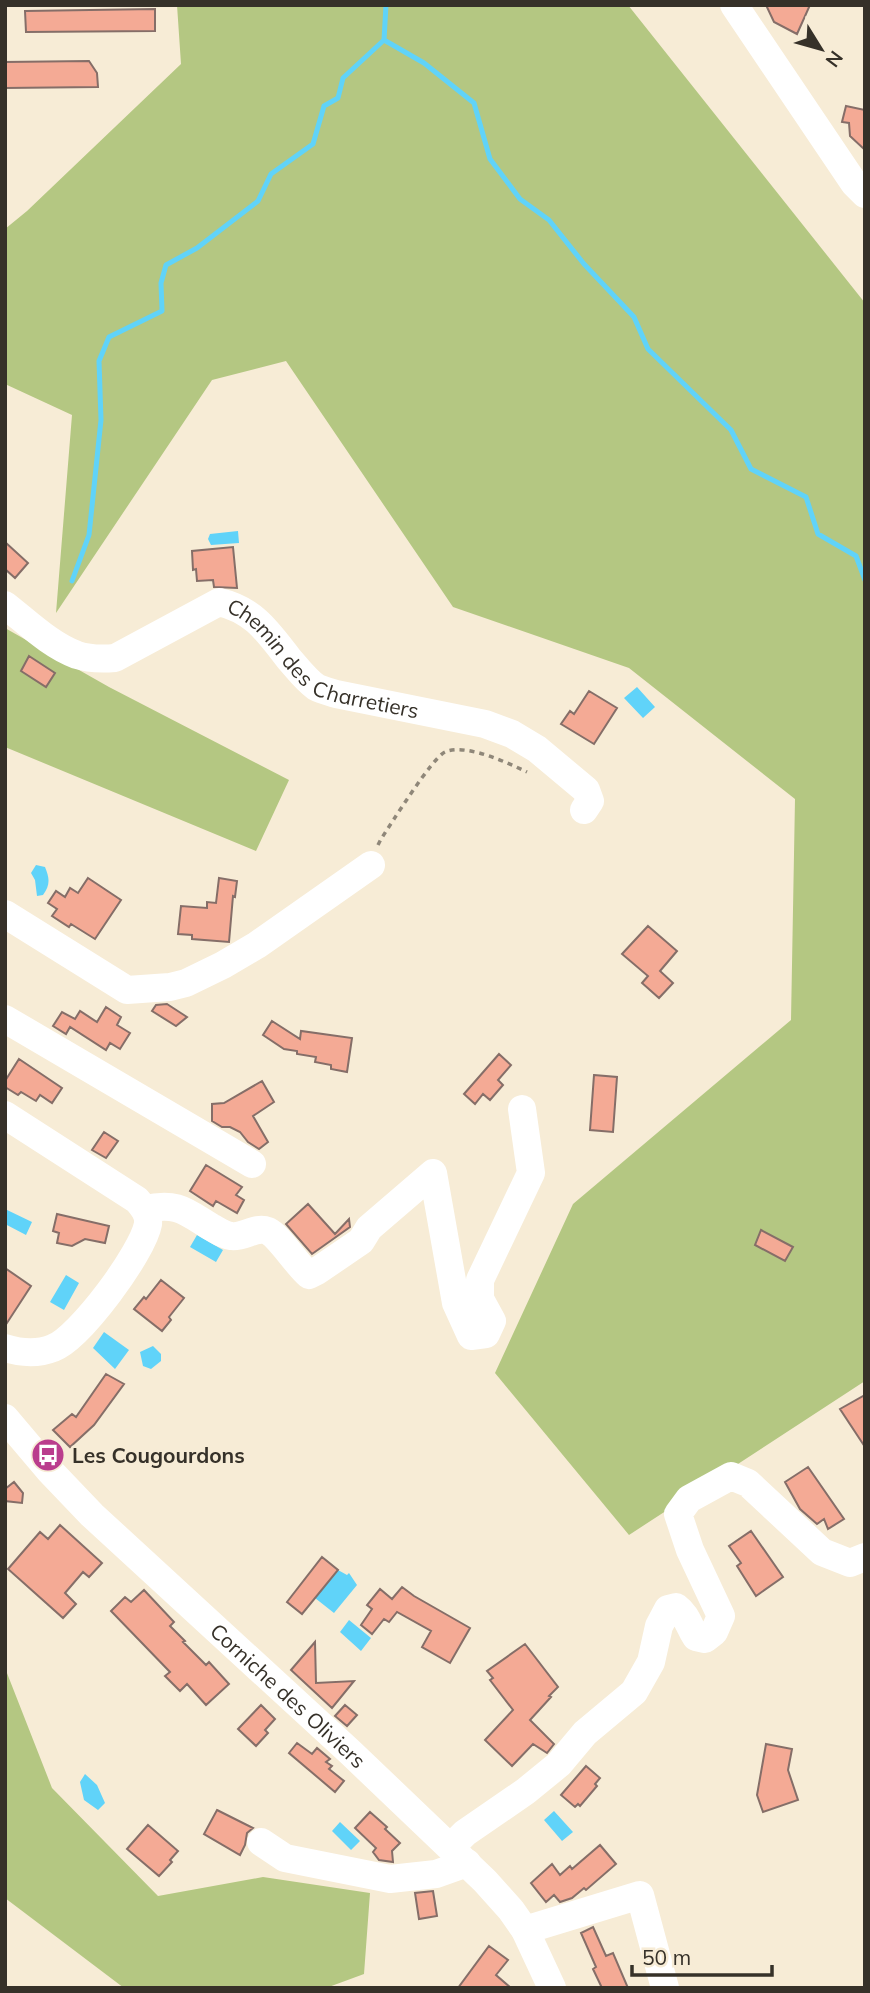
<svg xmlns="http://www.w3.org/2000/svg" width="870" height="1993" font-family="Mulish,sans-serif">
<rect width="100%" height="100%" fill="#f7ecd6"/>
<path fill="#b4c782" d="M177,5H628L865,303V1381L629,1535L495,1373L573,1204L791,1020L795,799L629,668L453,607L286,361L212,380L56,613L72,415L5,384V229L27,211L181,64Z
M5,628L109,687L289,780L256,851L5,747Z
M5,1668L52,1788L158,1896L263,1877L370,1893L364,1974L326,1988H124L5,1898Z"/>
<path fill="#60d3f9" d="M238,531L239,543L211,545L208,539L210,534Z
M637,687L655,707L643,718L624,698Z
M36,865L45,867C50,879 50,885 43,895L37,896L35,880L31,873Z
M5,1209L32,1222L26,1235L5,1224Z
M197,1235L223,1250L216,1262L190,1247Z
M66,1275L79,1283L64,1310L50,1302Z
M104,1332L129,1350L115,1369L93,1348Z
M153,1346L161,1354V1361L151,1369L143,1366L140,1352Z
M338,1570L347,1575L349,1573L357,1585L334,1613L315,1598Z
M349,1620L371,1638L361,1651L340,1632Z
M85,1774L97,1785L105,1803L98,1810L84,1800L80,1782Z
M554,1811L573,1832L562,1841L544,1820Z
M340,1822L360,1841L351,1850L332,1831Z"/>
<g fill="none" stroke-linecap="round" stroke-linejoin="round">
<path stroke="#60d3f9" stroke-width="5" d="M386,5L384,40L424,63L474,103L490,159L520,199L549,220L584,264L634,317L648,349L731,430L751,469L806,497L818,534L856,556L865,580
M72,581L89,535L101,420L99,361L109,337L162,311L161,283L166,265L197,248L258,201L271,174L313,144L324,106L338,98L343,78L384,40"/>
</g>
<path fill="#f4aa95" stroke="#856e68" stroke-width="2" d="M766,5H810L797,34L774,22Z
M155,9V31L26,32L25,11Z
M89,61L97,73L98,87L5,88V62Z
M846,106L865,110V150L850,136L849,123L842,122Z
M5,542L28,563L15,578L5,569Z
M233,547L237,588L214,587L213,580L197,581L196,569L193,570L192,551Z
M29,656L55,673L46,687L21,671Z
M589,691L617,708L594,744L561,724L570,711L574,714Z
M88,878L121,900L95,939L71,924L69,927L52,916L57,909L48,903L56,891L65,897L70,888L78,893Z
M219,878L237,881L235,897L233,896L229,942L192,939V935L178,934L181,906L207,908V902L216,903Z
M648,926L677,951L660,971L673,983L659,998L642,983L648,976L622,954Z
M167,1004L187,1017L176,1026L152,1011L156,1005Z
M106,1007L121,1017L117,1025L130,1033L120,1049L110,1043L106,1050L70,1027L66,1034L53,1026L62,1012L75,1019L80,1011L97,1022Z
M272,1021L300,1039L301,1031L352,1038L347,1072L331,1069V1065L315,1062L316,1057L297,1054V1051L284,1049L263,1035Z
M499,1054L511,1065L498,1080L503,1085L490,1100L483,1094L475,1104L464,1094Z
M19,1059L62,1088L52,1103L40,1095L36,1101L21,1092L18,1095L5,1087V1081Z
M594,1075L617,1077L613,1132L590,1130Z
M262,1081L274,1102L253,1116L268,1142L259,1149L248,1142L240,1132L230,1127H222L212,1121V1104L224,1103Z
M104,1132L118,1141L106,1158L92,1150Z
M206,1165L242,1187L236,1195L244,1200L237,1213L216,1201L213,1206L190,1191Z
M308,1204L335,1234L349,1219L350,1227L312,1254L286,1224Z
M57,1214L109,1226L105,1243L85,1239L72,1246L57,1243L59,1233L53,1231Z
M761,1230L793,1247L785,1261L755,1245Z
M5,1268L31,1286L5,1326Z
M161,1280L184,1298L169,1317L171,1320L162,1331L134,1309L144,1297L146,1299Z
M106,1374L124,1384L94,1425L70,1447L53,1430L72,1414L76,1417Z
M865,1395V1447L840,1409Z
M808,1467L844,1519L828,1529L824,1519L817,1524L800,1509L785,1482Z
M14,1482L23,1493L22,1503L5,1501V1489Z
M60,1525L102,1563L89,1577L83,1572L65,1593L76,1604L63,1618L8,1569L40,1532L48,1539Z
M751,1531L783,1577L756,1596L737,1566L741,1563L729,1546Z
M322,1557L338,1570L302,1614L287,1602Z
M402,1587L414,1596L470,1628L450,1663L422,1647L431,1631L397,1612L389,1622L384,1619L372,1634L361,1625L372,1609L367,1605L380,1589L392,1599Z
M144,1590L174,1622L170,1626L185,1641L183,1642L206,1665L209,1662L229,1684L206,1705L187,1684L180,1691L165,1676L170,1672L111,1611L125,1597L131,1602Z
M315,1642L316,1683L354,1681L332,1708L291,1670Z
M525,1644L558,1687L549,1696L551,1697L530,1720L554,1744L547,1753L533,1744L512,1766L485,1740L513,1710L490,1680L493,1678L487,1671Z
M261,1705L275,1719L265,1730L268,1733L256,1746L238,1729Z
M345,1705L357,1715L347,1726L335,1716Z
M297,1743L312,1754L317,1748L330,1759L326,1762L332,1766L329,1769L344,1781L335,1792L289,1753Z
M766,1744L792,1749L788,1770L798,1800L763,1812L757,1795Z
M586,1766L600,1778L595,1784L597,1786L580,1806L578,1804L575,1807L561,1795Z
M217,1810L253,1828L247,1833L245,1845L240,1855L204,1834Z
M370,1812L387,1827L385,1829L400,1843L392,1851L393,1862L379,1860L373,1852L376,1848L355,1828Z
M148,1825L178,1851L170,1860L172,1862L159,1876L127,1849Z
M600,1845L616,1864L586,1890L584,1888L572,1898L560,1902L554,1895L546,1902L531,1883L552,1864L560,1875L570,1866L572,1869Z
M433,1891L437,1916L419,1919L415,1893Z
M593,1927L606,1956L613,1953L628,1988H602L593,1969L596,1967L581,1933Z
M489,1946L508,1960L496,1975L511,1988H458Z"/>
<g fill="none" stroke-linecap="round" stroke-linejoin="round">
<path stroke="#8f8779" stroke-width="3.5" stroke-dasharray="5 5" stroke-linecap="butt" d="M378,845L381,839C391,824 432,758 445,752C466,743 508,763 527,772"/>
<g stroke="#fff" stroke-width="28">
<path d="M734,5L854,183L865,194"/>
<path id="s1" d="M5,605C27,622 50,645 77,655C89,659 103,659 115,658L219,602C254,610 268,632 289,659C297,668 306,680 316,687C322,690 330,692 336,694L485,724L512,734L537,749L586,790L590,801L584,810"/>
<path d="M5,914L127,990L170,987L186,983L223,965L257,945L371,865"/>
<path d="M5,1019L252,1164"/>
<path d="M5,1115L137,1200C143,1207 149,1214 148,1224C143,1252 80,1338 53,1348C38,1354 21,1353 5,1348"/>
<path d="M145,1209C177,1202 185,1211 211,1227C217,1230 223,1235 231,1236C244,1238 255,1226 268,1231C279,1236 297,1265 309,1275L317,1271L361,1241L369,1228L433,1173L456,1303L471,1336L486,1334L492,1321L480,1299V1280L531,1173L522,1109"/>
<path id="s2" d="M5,1418L49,1470L92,1515L350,1752L485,1881L511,1910L525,1930L552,1988"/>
<path d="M261,1842L285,1858L390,1879L436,1874L467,1863"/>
<path d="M451,1847L465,1833L526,1791L559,1764L585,1733L634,1692L651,1662L659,1626L668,1609L676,1607C688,1616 688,1625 696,1637L705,1639L714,1632L721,1616L690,1550L678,1514L689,1499L731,1476L748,1483L822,1552L850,1563L865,1557"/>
<path d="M525,1930L640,1895L665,1988"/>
</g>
</g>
<defs>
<symbol id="bus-disc" viewBox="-11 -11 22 22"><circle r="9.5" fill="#ba3d8d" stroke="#f7ecd6"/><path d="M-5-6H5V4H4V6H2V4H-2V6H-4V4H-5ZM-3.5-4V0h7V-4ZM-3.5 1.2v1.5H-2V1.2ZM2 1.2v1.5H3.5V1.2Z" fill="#fff"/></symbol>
</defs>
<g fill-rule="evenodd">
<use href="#bus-disc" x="29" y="1436" width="38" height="38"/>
</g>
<g text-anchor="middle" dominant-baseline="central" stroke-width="5" stroke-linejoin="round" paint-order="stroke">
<g font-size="21" fill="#363129" stroke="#f7ecd6">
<text stroke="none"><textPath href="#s1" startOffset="368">Chemin des Charretiers</textPath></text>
<text stroke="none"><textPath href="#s2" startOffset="397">Corniche des Oliviers</textPath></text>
</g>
<g font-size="21" font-weight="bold" fill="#363129" stroke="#f7ecd6" text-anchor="start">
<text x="72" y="1455">Les Cougourdons</text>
</g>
</g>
<rect width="870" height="1993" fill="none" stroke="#363129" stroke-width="14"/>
<g transform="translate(821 49) rotate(127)" stroke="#f7ecd6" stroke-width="5" paint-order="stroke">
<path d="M0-5L12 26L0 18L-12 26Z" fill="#363129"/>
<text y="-10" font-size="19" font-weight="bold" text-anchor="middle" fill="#363129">N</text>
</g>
<path d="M632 1965v10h140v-10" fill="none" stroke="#363129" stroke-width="3.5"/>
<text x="642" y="1965" font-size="21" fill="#363129" stroke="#f7ecd6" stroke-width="5" paint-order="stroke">50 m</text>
</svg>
